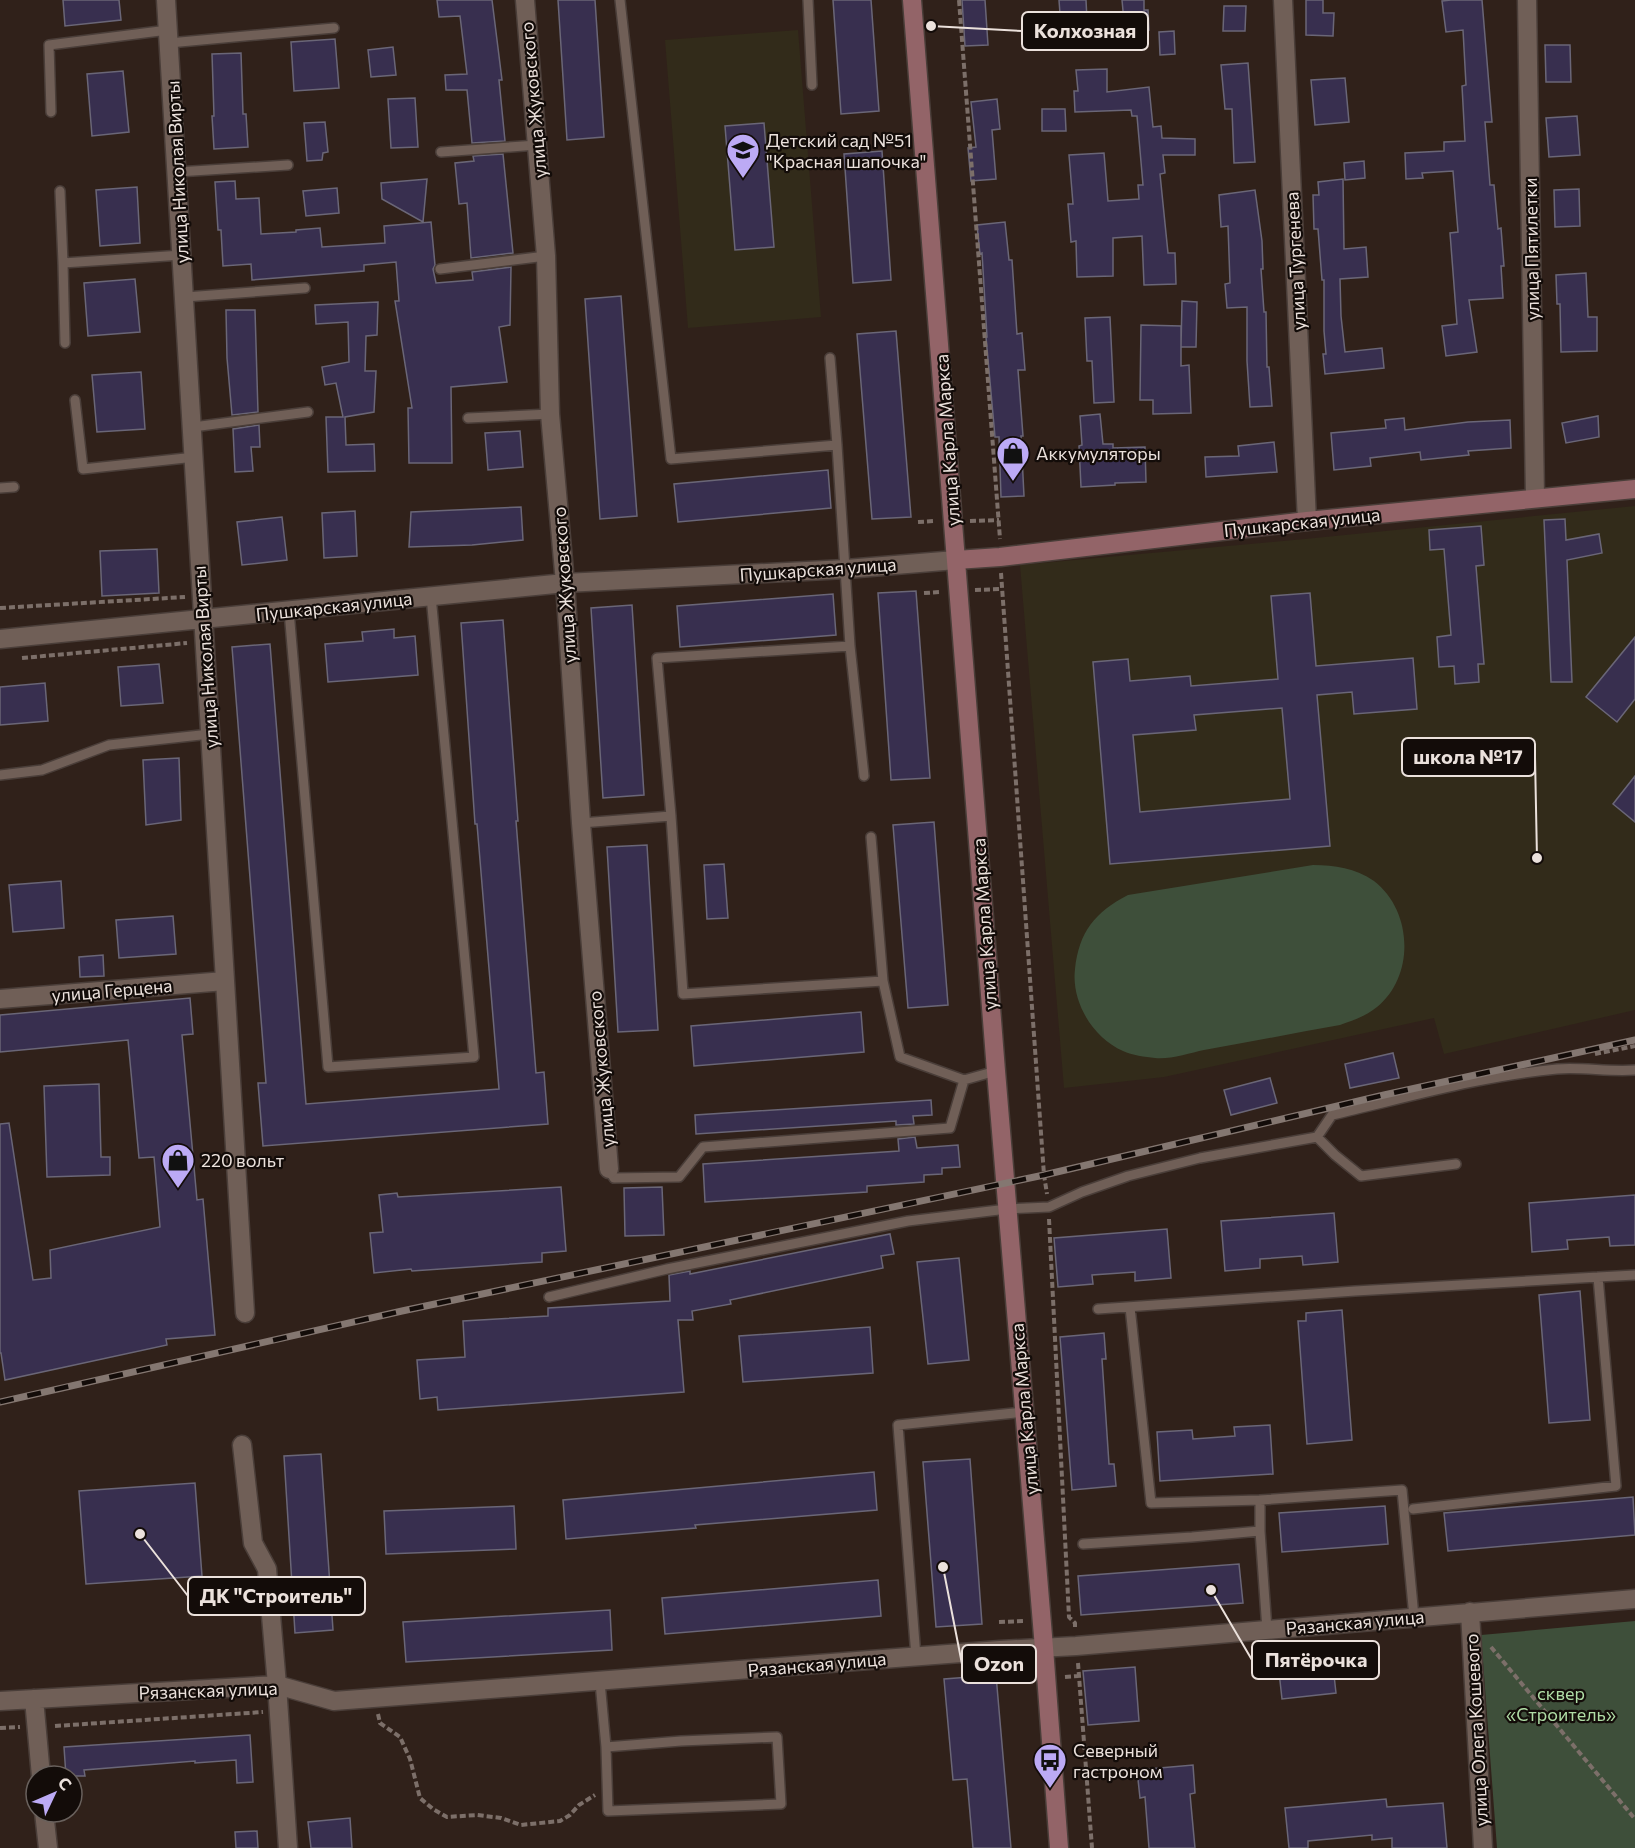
<svg xmlns="http://www.w3.org/2000/svg" width="1635" height="1848" font-family="Commissioner,sans-serif">
<rect width="100%" height="100%" fill="#30211a"/>
<path fill="#322b1a" d="M798,30L821,317L688,328L665,40Z
M1635,506V1010L1444,1054L1434,1018L1164,1077L1064,1088L1020,565L1305,539Z"/>
<path fill="#3e4f3a" d="M1313,865C1335,865 1355,868 1374,881C1413,911 1415,976 1377,1007C1366,1016 1354,1020 1340,1025C1295,1033 1250,1042 1204,1050C1190,1053 1168,1060 1155,1058C1145,1057 1132,1055 1123,1051C1093,1038 1071,1002 1075,969C1079,932 1095,912 1128,895Z
M1635,1621V1848H1497L1481,1635Z"/>
<path fill="#382f4f" stroke="#6a6677" stroke-width="1.5" fill-rule="evenodd" d="M63,0H119L121,20L65,26Z
M437,0H492L502,80H499L505,141L472,143L467,90H446L445,75L467,74L460,16L439,17Z
M558,0H595L604,137L567,140Z
M833,0H871L879,111L841,114Z
M962,0H985L988,45L965,46Z
M1059,0H1086L1088,40L1062,41Z
M1122,0H1144V10H1148L1149,30L1125,32Z
M1306,0H1323V13H1334L1333,36L1306,35Z
M1451,0H1482L1492,122H1485L1490,185H1494L1498,229L1501,228L1504,266H1501L1503,298L1469,300L1477,352L1446,356L1442,326L1457,324L1450,233L1458,232L1453,171L1422,173L1423,178L1406,179L1405,153L1444,151V142L1465,141L1462,86L1466,85L1463,30L1446,32L1442,1Z
M1224,6H1246L1245,31H1223Z
M1174,31L1175,54L1160,55L1159,32Z
M335,39L339,88L294,91L291,42Z
M1545,45H1570L1571,82H1546Z
M393,47L396,75L371,77L368,50Z
M241,53L243,114H246L248,147L214,149L212,116H214L212,54Z
M1248,63L1255,162L1234,163L1232,109H1225L1221,65Z
M1107,69V92L1149,87L1153,127L1161,126L1162,138L1195,139V155H1163L1165,173L1160,174L1168,253H1175L1176,284L1144,285L1142,236L1113,238V276L1077,277L1076,241L1071,242L1068,204H1073L1069,155L1104,153L1108,201L1139,199L1138,185H1143L1137,116H1132L1131,110L1075,112L1074,91H1078L1076,70Z
M123,71L129,132L92,136L87,74Z
M1345,78L1349,122L1315,125L1311,80Z
M415,98L418,147L391,148L388,99Z
M997,99L1000,129L992,130L996,179L971,181L968,148L976,147L971,102Z
M1042,109H1065L1066,131H1042Z
M1577,116L1580,155L1549,157L1546,118Z
M325,122L328,152L323,153L322,160L307,161L304,123Z
M764,123L774,247L735,250L725,126Z
M882,151L891,280L853,283L844,154Z
M503,154L513,253L471,258L467,203L459,204L455,163L474,161L473,156Z
M1364,161L1365,178L1345,180L1344,163Z
M427,179L423,222L382,199L381,183Z
M1343,179L1344,249L1366,247L1368,277L1340,279L1341,316L1345,352L1382,348L1384,368L1325,374L1323,354H1326L1324,331V280H1322L1318,229H1314L1313,195H1319L1318,182Z
M235,181L236,199L259,198L261,234L296,232V230L320,228L322,247L385,243L384,226L431,222L435,265L433,269L436,283L473,280L472,272L511,267L510,325L499,327L507,382L451,387L452,463H409L408,408H412L395,301H399L396,262L364,265V271L252,280L251,264L223,266L221,230H218L215,182Z
M137,187L140,243L100,246L96,190Z
M337,188L339,213L306,216L303,191Z
M1579,189L1580,226L1555,227L1554,190Z
M1255,190L1262,241L1263,269H1261L1264,312H1266L1267,367H1269L1272,406L1250,407L1247,361V307L1227,308L1225,284L1230,283L1228,226L1221,227L1219,195Z
M1005,222L1009,260H1012L1017,334L1022,333L1025,370H1018L1023,436H1021L1024,496L1001,497L999,437H995L986,337H987L982,253L980,254L977,225Z
M1586,273L1588,317H1597V351L1561,352L1560,304H1557L1556,275Z
M135,279L140,332L88,336L84,283Z
M621,296L637,516L600,519L585,299Z
M1182,301L1197,302L1196,347H1181Z
M378,302L377,335L366,336L365,371H376L374,412L345,417L346,445L374,444L375,471L328,472L326,417H343L336,383L325,385L322,367L349,362L348,322L316,324L315,305Z
M226,310H255L258,412L232,415L227,358Z
M1110,317L1114,402L1094,403L1092,361H1087L1085,318Z
M1141,325L1181,326V366L1189,365L1191,413L1153,414V400H1140Z
M896,331L911,517L872,519L857,334Z
M141,372L145,429L97,432L92,375Z
M1100,414L1103,444H1113V448L1145,447L1146,482L1115,483V485L1081,487L1079,446L1082,445L1080,416Z
M1598,416L1599,437L1566,443L1562,423Z
M1404,418L1405,430L1468,422L1510,420L1511,448L1468,451L1469,455L1421,460L1420,452L1370,458L1371,466L1334,470L1331,433L1386,428L1385,420Z
M259,425L260,447H251L253,471L235,472L233,429Z
M520,431L523,467L488,470L485,433Z
M1274,442L1277,472L1206,477L1205,457L1239,456L1238,446Z
M828,470L831,508L678,522L674,484Z
M521,507L523,540L472,545L409,547L411,512Z
M355,511L357,556L324,558L322,513Z
M282,517L287,560L242,565L237,522Z
M1565,519L1566,540L1599,534L1602,553L1567,560L1572,682H1551L1544,520Z
M1481,526L1484,565L1476,566L1484,664H1478L1479,682L1455,684L1454,666L1439,667L1437,637L1451,635L1444,549L1430,550L1429,530Z
M157,549L159,593L102,596L100,551Z
M916,591L930,778L891,780L878,593Z
M1310,593L1316,666L1413,658L1417,709L1354,714L1352,692L1317,695L1330,846L1110,864L1093,662L1128,659L1130,681L1190,676L1191,686L1278,679L1271,596ZM1282,708L1290,799L1140,812L1133,735L1196,730L1194,715Z
M833,594L836,635L680,647L677,606Z
M632,605L644,795L603,798L591,608Z
M503,620L518,821H516L536,1073L544,1072L548,1124L263,1146L258,1083H266L232,647L270,644L306,1104L499,1089L477,824H475L461,623Z
M394,629V638L415,636L418,675L328,682L325,644L363,641L362,632Z
M1635,637V699L1617,722L1586,697Z
M159,664L163,703L121,706L118,667Z
M45,683L48,721L0,725V687Z
M179,758L181,820L146,825L143,760Z
M1635,776V822L1613,804Z
M934,822L948,1005L908,1008L893,825Z
M647,845L658,1030L618,1032L607,847Z
M724,864L728,918L707,919L704,865Z
M61,881L64,928L13,932L9,885Z
M173,916L176,954L119,958L116,920Z
M103,955L104,976L80,977L79,957Z
M190,998L193,1034L182,1035L197,1200L203,1199L215,1335L166,1339L167,1345L5,1380L1,1353H0V1124L9,1123L33,1280L51,1278L50,1250L160,1227L154,1157L139,1158L128,1040L0,1052V1015Z
M861,1012L864,1052L694,1066L691,1026Z
M1393,1053L1399,1078L1350,1088L1345,1064Z
M1270,1078L1277,1103L1231,1115L1224,1090Z
M99,1084L101,1157H110V1175L47,1177L44,1086Z
M931,1100L932,1115L913,1116L914,1124L896,1125V1121L696,1134L695,1115Z
M915,1137L917,1148L958,1145L960,1167L942,1168V1174L924,1175V1182L867,1186V1192L705,1202L703,1164L899,1151L898,1139Z
M561,1187L566,1251L542,1253V1262L412,1271L411,1269L374,1273L370,1233L383,1232L379,1195L397,1193L398,1197Z
M662,1187L664,1235L625,1236L624,1188Z
M1635,1195V1245L1610,1246L1609,1237L1567,1240L1568,1249L1532,1252L1529,1203Z
M1334,1213L1338,1262L1303,1265L1302,1256L1260,1259V1268L1225,1271L1221,1221Z
M1167,1229L1171,1278L1135,1281V1272L1092,1275L1093,1284L1058,1287L1054,1238Z
M890,1234L894,1254L881,1256L883,1268L730,1300L731,1304L692,1311L693,1320H678L684,1392L438,1410L437,1397L420,1399L417,1360L465,1357L463,1321L548,1316V1308L670,1301L669,1275L690,1271V1274Z
M959,1258L969,1360L928,1364L917,1262Z
M1580,1291L1590,1420L1549,1423L1539,1295Z
M1342,1310L1352,1440L1307,1444L1298,1321H1306V1313Z
M870,1327L873,1373L743,1382L739,1336Z
M1104,1333L1106,1359H1102L1109,1464H1114L1116,1486L1072,1490L1060,1337Z
M1270,1425L1273,1474L1160,1481L1157,1432L1192,1430L1193,1439L1235,1436L1234,1427Z
M321,1454L333,1630L295,1633L284,1456Z
M970,1459L982,1624L936,1627L923,1462Z
M874,1472L877,1510L695,1525L696,1528L566,1539L563,1500Z
M195,1483L202,1576L86,1584L79,1491Z
M1633,1497L1635,1535L1448,1551L1444,1513Z
M514,1506L516,1549L386,1554L384,1511Z
M1385,1506L1388,1544L1282,1552L1279,1513Z
M1239,1564L1243,1603L1081,1615L1078,1576Z
M878,1580L881,1616L665,1634L662,1598Z
M610,1610L612,1650L406,1662L403,1622Z
M1331,1648L1336,1693L1282,1699L1277,1654Z
M1135,1667L1139,1721L1088,1725L1083,1671Z
M996,1675L1011,1848H973L967,1779L953,1780L944,1679Z
M250,1735L253,1782L237,1783L236,1760L195,1763V1761L84,1770L85,1776H66L64,1747Z
M1193,1765L1195,1793L1190,1794L1195,1848H1149L1145,1797L1140,1798L1137,1770Z
M1386,1799L1387,1807L1443,1803L1447,1848H1392V1838L1372,1840V1835L1308,1841V1848H1289L1285,1808Z
M350,1818L352,1848H311L308,1822Z
M257,1831L258,1848H236L235,1832Z"/>
<g fill="none" stroke-linecap="round" stroke-linejoin="round">
<defs>
<path id="lane" d="M620,0L671,459L837,445L850,646L657,658L671,816
M808,0L812,85
M169,43L334,28
M51,112L49,45L168,30
M441,152L537,145
M177,172L288,165
M60,191L63,263L182,255
M63,263L65,343
M440,269L546,256
M185,297L305,288
M830,358L837,445
M75,400L83,469L195,457
M468,418L550,414
M193,427L308,412
M0,488L14,487
M289,611L328,1067L474,1057L431,596
M850,646L864,776
M0,775L42,770L109,745L210,734
M581,823L671,816L683,994L883,981
M871,837L883,981L900,1057L964,1080
M1317,1137L1335,1155L1361,1176L1456,1164
M609,1169L614,1178L679,1177L703,1147L950,1128L964,1080L996,1071
M549,1297L667,1269L908,1221L1007,1209L1049,1207L1082,1192L1128,1176L1200,1158L1317,1137L1332,1115C1406,1098 1481,1076 1557,1069C1583,1067 1609,1072 1635,1070
M1130,1307L1151,1503L1260,1500
M1098,1309L1355,1291L1598,1277
M1413,1509L1616,1486L1598,1277L1635,1275
M1260,1531V1500L1402,1490L1414,1617
M1083,1544L1192,1537L1260,1531L1267,1630
M916,1657L898,1425L1024,1412
M600,1682L606,1747L681,1741L777,1737L781,1804L608,1811L606,1747"/>
<path id="street" d="M166,0L245,1313
M525,0L546,256L550,414L565,583L581,823L609,1169
M1283,0L1307,521
M1527,0L1535,497
M0,639L565,583L846,569L956,560
M0,999L225,981
M242,1445L253,1543L267,1569L277,1685L288,1848
M1470,1612L1483,1848
M34,1699L41,1776
M0,1701L277,1685L334,1701L1000,1650L1076,1646L1635,1599
M44,1812L48,1848"/>
<path id="secondary" d="M912,0L996,1071L1044,1648L1059,1848
M956,560L1000,557L1307,521L1635,489"/>
</defs>
<use href="#lane" stroke="#4a3e39" stroke-width="12"/>
<use href="#street" stroke="#4a3e39" stroke-width="21"/>
<use href="#secondary" stroke="#4a3e39" stroke-width="21"/>
<path stroke="#7c6f69" stroke-width="4" stroke-dasharray="6 3" stroke-linecap="butt" d="M959,0L1000,539
M970,521L999,520
M918,522L935,521
M1001,573L1044,1175L1047,1194
M975,590L1002,589
M924,593L941,592
M0,608L185,597
M22,658L187,643
M1595,1054L1635,1046
M1049,1219L1069,1617L1075,1623V1629
M999,1622L1024,1621
M1491,1647L1635,1819
M1078,1663L1092,1848
M1065,1677L1079,1676
M1003,1680L1030,1679
M378,1714L380,1723L400,1737L410,1759L420,1798L433,1809L447,1817L477,1815L501,1818L521,1825L560,1821L570,1815L579,1805L595,1795
M55,1726L263,1712
M0,1728L20,1727"/>
<use href="#lane" stroke="#705f57" stroke-width="9"/>
<use href="#street" stroke="#705f57" stroke-width="18"/>
<use href="#secondary" stroke="#936468" stroke-width="18"/>
<defs>
<path id="rail" d="M0,1402L402,1311L1044,1175L1384,1095L1635,1040"/>
</defs>
<use href="#rail" stroke="#847771" stroke-width="7"/>
<use href="#rail" stroke="#130c09" stroke-width="4.5" stroke-dasharray="14" stroke-linecap="butt"/>
</g>
<defs>
<symbol id="school-pin" viewBox="-11 -11 22 30"><path d="M0 17L-7.5 6A9.5 9.5 0 1 1 7.5 6Z" fill="#bcaaf5" stroke="#130c09"/><path d="M0-5L7-2L0 1L-7-2ZM-4 1L0 2.5L4 1V4Q0 6-4 4Z" fill="#111"/></symbol>
<symbol id="shop-pin" viewBox="-11 -11 22 30"><path d="M0 17L-7.5 6A9.5 9.5 0 1 1 7.5 6Z" fill="#bcaaf5" stroke="#130c09"/><path d="M-5-2.5h2.3a2.7 3.5 0 0 1 5.4 0H5L5.5 6h-11ZM-1.5-2.5h3a1.5 2.3 0 0 0-3 0Z" fill="#111"/></symbol>
<symbol id="bus-pin" viewBox="-11 -11 22 30"><path d="M0 17L-7.5 6A9.5 9.5 0 1 1 7.5 6Z" fill="#bcaaf5" stroke="#130c09"/><path d="M-5-6H5V4H4V6H2V4H-2V6H-4V4H-5ZM-3.5-4V0h7V-4ZM-3.5 1.2v1.5H-2V1.2ZM2 1.2v1.5H3.5V1.2Z" fill="#111"/></symbol>
</defs>
<g fill-rule="evenodd">
<use href="#school-pin" x="724" y="131" width="38" height="52"/>
<use href="#shop-pin" x="994" y="434" width="38" height="52"/>
<use href="#shop-pin" x="159" y="1141" width="38" height="52"/>
<use href="#bus-pin" x="1031" y="1741" width="38" height="52"/>
</g>
<g text-anchor="middle" dominant-baseline="central" stroke-width="4.5" stroke-linejoin="round" paint-order="stroke">
<g font-size="18" fill="#ebe1dc" stroke="#130c09">
<text transform="translate(533 100) rotate(-95)">улица Жуковского</text>
<text transform="translate(177 172) rotate(-93)">улица Николая Вирты</text>
<text transform="translate(1531 249) rotate(-91)">улица Пятилетки</text>
<text transform="translate(1295 261) rotate(-93)">улица Тургенева</text>
<text transform="translate(947 440) rotate(-94)">улица Карла Маркса</text>
<text transform="translate(1302 522) rotate(-6)">Пушкарская улица</text>
<text transform="translate(818 569) rotate(-4)">Пушкарская улица</text>
<text transform="translate(564 585) rotate(-94)">улица Жуковского</text>
<text transform="translate(334 606) rotate(-6)">Пушкарская улица</text>
<text transform="translate(205 657) rotate(-94)">улица Николая Вирты</text>
<text transform="translate(984 924) rotate(-94)">улица Карла Маркса</text>
<text transform="translate(112 990) rotate(-5)">улица Герцена</text>
<text transform="translate(601 1069) rotate(-95)">улица Жуковского</text>
<text transform="translate(1024 1409) rotate(-95)">улица Карла Маркса</text>
<text transform="translate(1355 1622) rotate(-5)">Рязанская улица</text>
<text transform="translate(817 1664) rotate(-5)">Рязанская улица</text>
<text transform="translate(208 1690) rotate(-2)">Рязанская улица</text>
<text transform="translate(1476 1730) rotate(-93)">улица Олега Кошевого</text>
</g>
<g font-size="18" fill="#ebe1dc" stroke="#130c09" text-anchor="start">
<text x="766" y="140">Детский сад №51<tspan x="766" dy="21">"Красная шапочка"</tspan></text>
<text x="1036" y="453">Аккумуляторы</text>
<text x="201" y="1160">220 вольт</text>
<text x="1073" y="1750">Северный<tspan x="1073" dy="21">гастроном</tspan></text>
</g>
<g font-size="18" fill="#afdca5" stroke="#130c09">
<text x="1561" y="1693">сквер<tspan x="1561" dy="21">«Строитель»</tspan></text>
</g>
</g>
<path fill="none" stroke="#ebe1dc" stroke-width="2" d="M931 26L1022 31M1537 858L1535 757M140 1534L188 1596M1211 1590L1252 1660M943 1567L962 1664"/>
<g fill="#ebe1dc" stroke="#130c09" stroke-width="2">
<circle cx="931" cy="26" r="6"/>
<circle cx="1537" cy="858" r="6"/>
<circle cx="140" cy="1534" r="6"/>
<circle cx="1211" cy="1590" r="6"/>
<circle cx="943" cy="1567" r="6"/>
</g>
<g fill="#130c09" stroke="#ebe1dc" stroke-width="2">
<rect x="1022" y="12" width="126" height="38" rx="6"/>
<rect x="1402" y="738" width="133" height="38" rx="6"/>
<rect x="188" y="1577" width="177" height="38" rx="6"/>
<rect x="1252" y="1641" width="127" height="38" rx="6"/>
<rect x="962" y="1645" width="74" height="38" rx="6"/>
</g>
<g font-size="20" text-anchor="middle" font-weight="bold" fill="#ebe1dc">
<text x="1085" y="38">Колхозная</text>
<text x="1468" y="764">школа №17</text>
<text x="276" y="1603">ДК "Строитель"</text>
<text x="1316" y="1667">Пятёрочка</text>
<text x="999" y="1671">Ozon</text>
</g>
<g transform="translate(54 1794) rotate(46)"><circle r="28" fill="#130c09" stroke="#69615d" stroke-width="1.5"/>
<path d="M0-4.5L10 22L0 15L-10 22Z" fill="#bcaaf5"/>
<text y="-9" font-size="16" font-weight="bold" text-anchor="middle" fill="#ebe1dc">С</text>
</g>
</svg>
